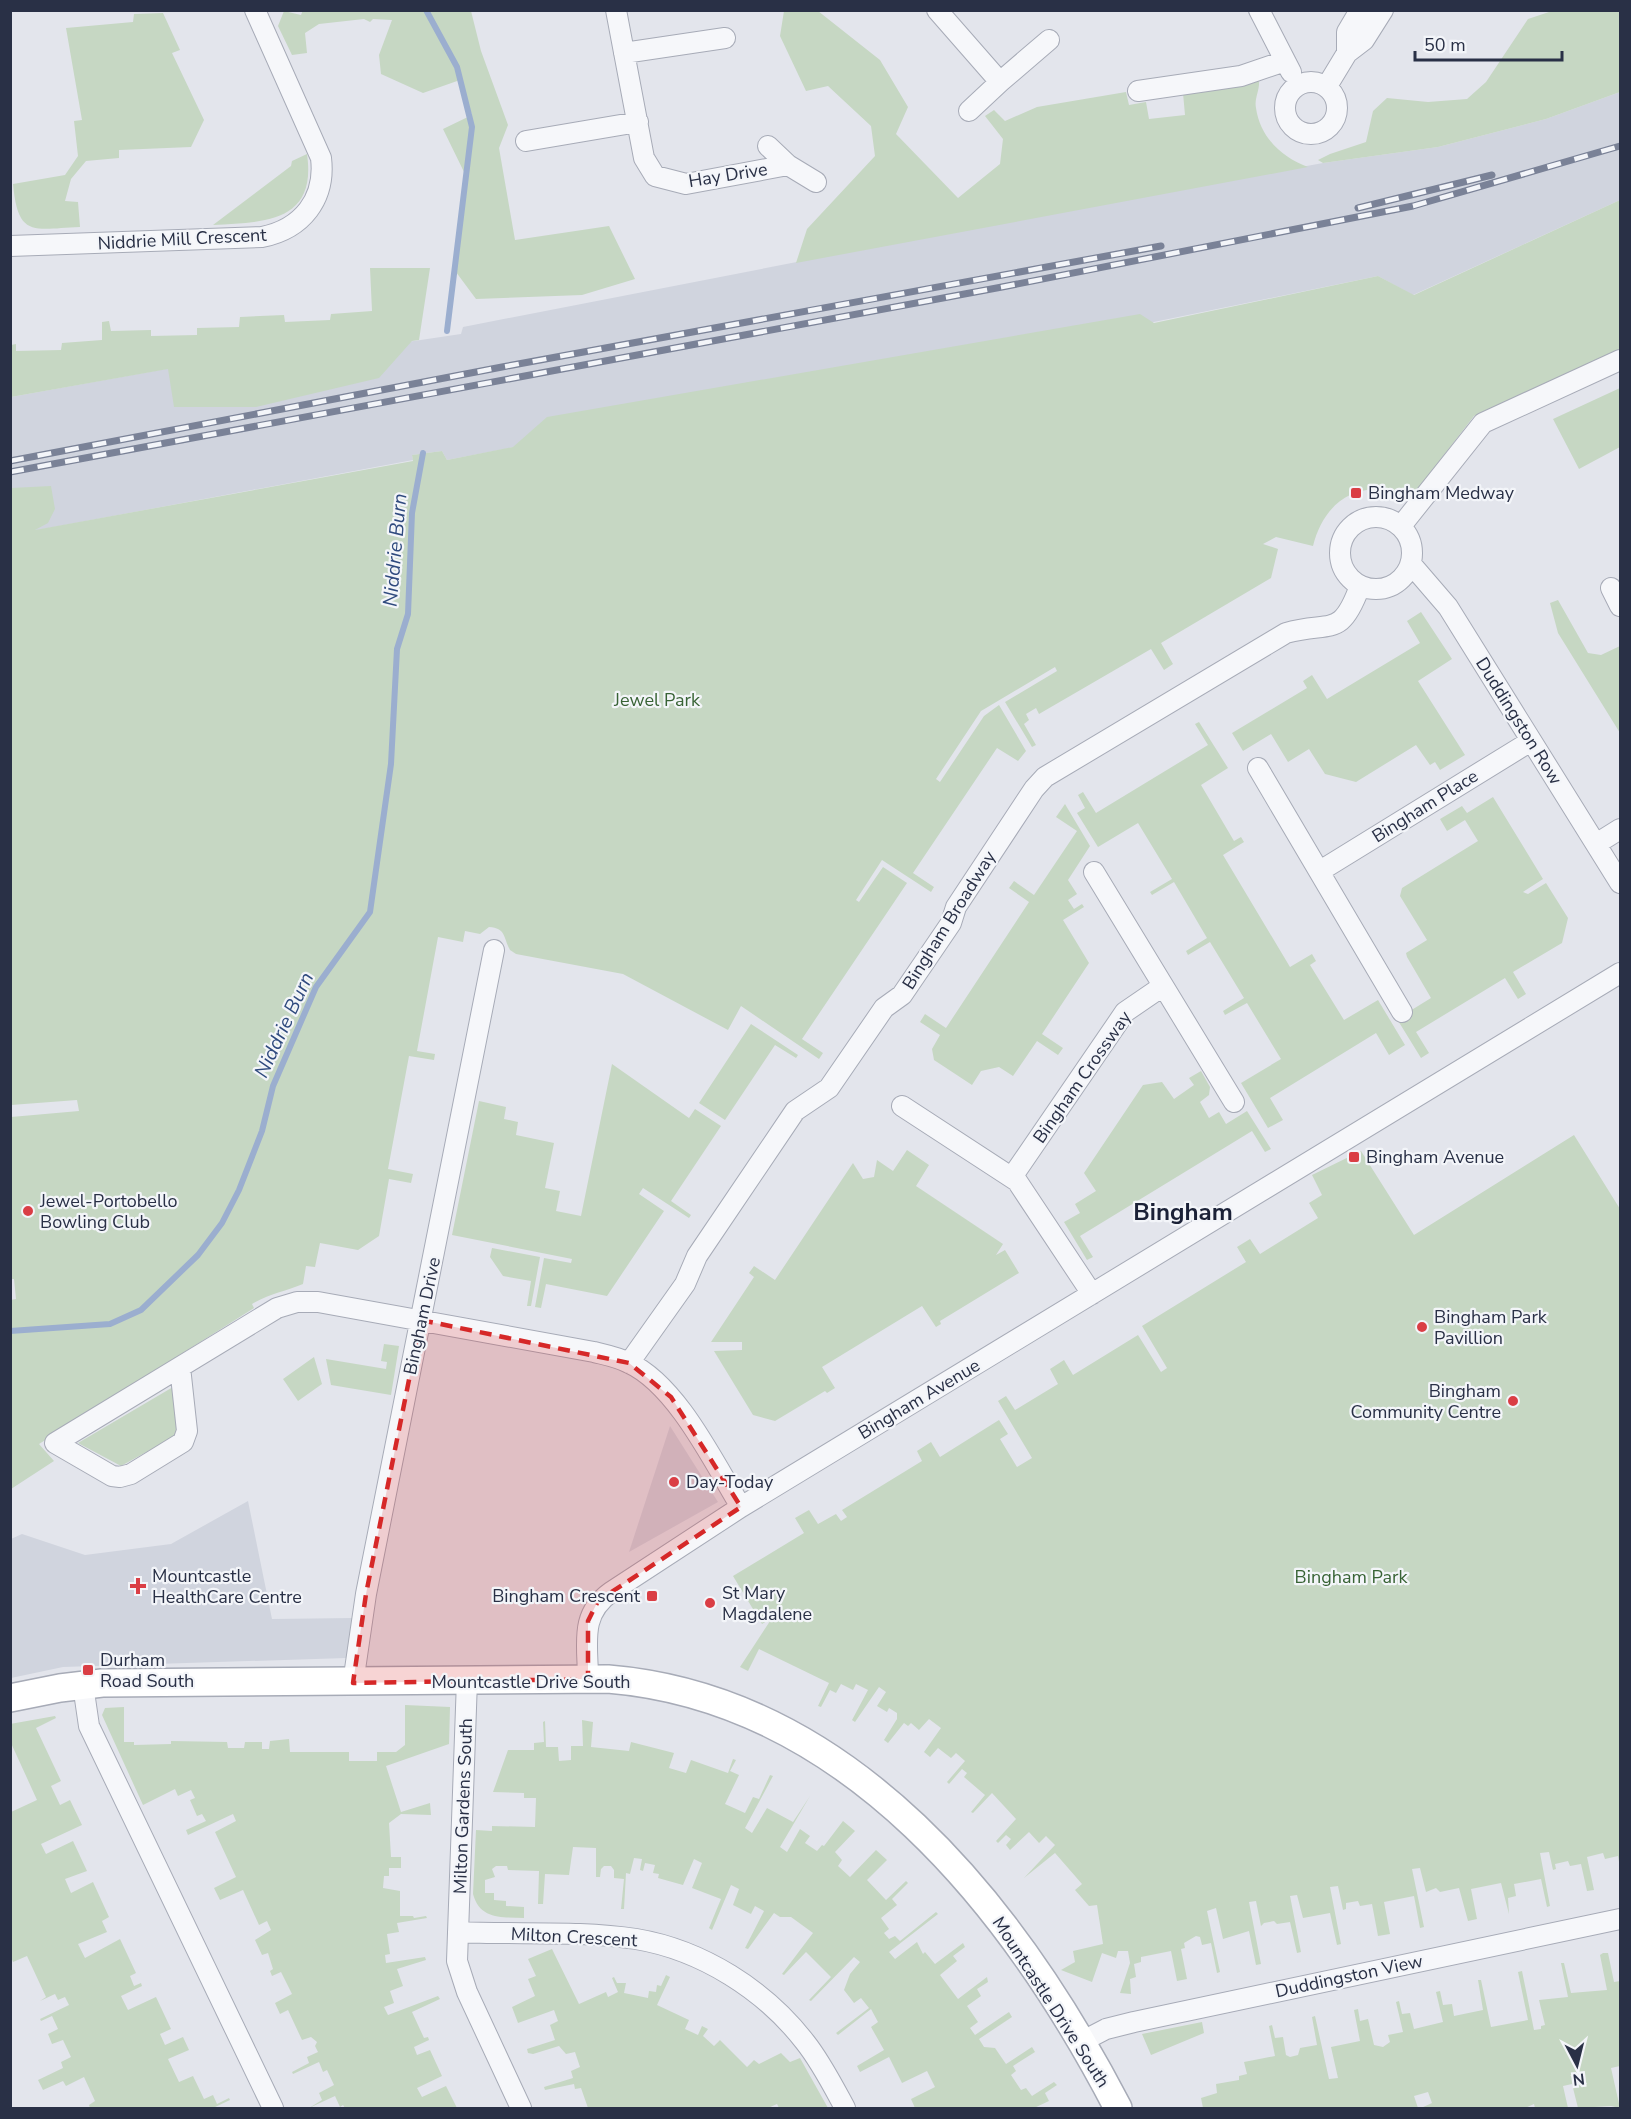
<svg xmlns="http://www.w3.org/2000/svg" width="1631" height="2119" font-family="'Nunito Sans',sans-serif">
<rect width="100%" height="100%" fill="#e3e5ec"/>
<path fill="#d0d4de" d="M1620,92V200L1413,295L1378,276L978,358L447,460L442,451L412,455L413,460L11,535V397L193,364L253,365L461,334L463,327L997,223L1323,163L1438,147L1546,119Z
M670,1426L718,1502L629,1552Z
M248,1501L272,1619L353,1618L346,1658L63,1667L11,1678V1539L22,1534L85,1555L171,1544Z"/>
<path fill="#c6d7c3" d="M303,10L471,11L481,51L508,125L499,148L515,240L609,226L635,279L582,295L476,299L453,268L465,174L443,129L472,115L460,80L423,93L381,74L379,55L392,20L373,19L370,22L364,19L319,24L305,33L307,53L292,55L278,26L284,11L301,15Z
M784,11H818L880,60L908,107L896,134L958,198L1000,164L1003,139L985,116L994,110L1005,121L1037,107L1126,92L1129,105L1146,102L1149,119L1185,115L1183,93L1259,80C1260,90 1254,99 1256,108C1260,137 1282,158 1308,167L796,263L807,229L875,156L871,126L828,86L806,91L780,36Z
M1552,11H1620V92L1546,119L1438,147L1323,163L1318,160L1330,154L1366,142L1373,111L1387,98L1428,102L1467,99L1486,82L1528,19Z
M163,13L180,50L172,53L204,120L191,147L119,150V158L86,161L71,179L65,201L78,202L80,227C33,229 18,238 13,184L65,175L78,156L74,121L82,120L66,28L133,22L134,14Z
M307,154C317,223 264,222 213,225L291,166L292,161Z
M1620,200V349L1474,416L1417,490C1405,495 1398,492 1386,490C1347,485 1322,510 1313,546L1276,537L1263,544L1278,549L1271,578L1161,643L1173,664L1164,670L1151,649L1039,714L1036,708L1026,714L1029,720L1024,724L1036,745L1032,747L1005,702L1057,671L1055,667L981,711L936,779L940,782L984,716L999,705L1026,751L1018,761L997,748L913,873L934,887L931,892L882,860L856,900L859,902L883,867L907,883L802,1039L823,1053L819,1059L741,1006L728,1030L623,974L516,954L510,950C503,937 506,928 489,927L480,934L465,931L463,942L438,937L417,1051L435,1054L434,1060L409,1056L388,1169L413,1174L411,1183L389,1179L379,1236L358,1250L320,1243L315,1267L306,1266L303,1284C284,1292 271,1293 252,1304L254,1308L39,1444L54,1461L11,1489L10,1300L16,1299L14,1279H10L11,1117L79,1111L77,1100L11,1105V488L51,486L55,509L48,523L35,530L413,461L412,455L442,451L447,460L513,447L547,417L1140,314L1154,323L1378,276L1414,295Z
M370,268H430L419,340L412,341L379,378L256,407H174L168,369L11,397V345L16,344V351L61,350L62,343L102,340V322L109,321L111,331L151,330V336L197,335V328L239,327L240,317L284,315L285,322L330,320L331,314L372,311Z
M1620,388V447L1579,469L1553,419Z
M1558,600L1588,653L1601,655L1620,646V733L1558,633L1550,603Z
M1421,612L1452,659L1418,681L1465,755L1440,770L1435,762L1430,765L1416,745L1356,782L1325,774L1309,749L1288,762L1271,734L1243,751L1232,733L1307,688L1303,681L1312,675L1327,699L1420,643L1407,621Z
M1199,722L1228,768L1201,785L1234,841L1241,837L1244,842L1223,855L1290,967L1312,954L1316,961L1310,965L1344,1020L1378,1000L1405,1045L1389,1055L1376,1033L1270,1098L1283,1120L1268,1128L1241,1083L1281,1059L1247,1003L1225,1015L1223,1011L1244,998L1210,942L1188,955L1186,951L1207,938L1174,882L1152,895L1150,892L1172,879L1138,823L1098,847L1077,813L1085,808L1078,795L1083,792L1096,813L1208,745L1195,724Z
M1493,797L1543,879L1523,892L1528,894L1546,883L1568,918L1562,943L1513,972L1526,994L1518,999L1505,978L1416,1032L1429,1053L1421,1058L1397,1019L1431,998L1407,957L1406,953L1427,940L1400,896L1402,888L1478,841L1465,820L1447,831L1440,819L1462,806L1467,813Z
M1065,804L1090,846L1068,880L1077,894L1068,900L1074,909L1082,904L1084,907L1063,920L1089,963L1042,1034L1063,1048L1058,1055L1037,1041L1013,1076L999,1067L981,1071L972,1085L934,1060L932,1049L940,1035L920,1022L925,1014L946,1028L1029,902L1009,888L1014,881L1034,895L1077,831L1056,817Z
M751,1024L798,1055L796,1058L775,1045L725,1120L699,1103Z
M612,1064L689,1118L695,1109L721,1126L671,1201L691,1215L689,1218L643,1188L639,1194L664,1211L607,1296L546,1284L541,1308L535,1307L544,1258L571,1263L572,1259L452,1235L479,1101L506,1107L504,1119L518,1122L516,1135L554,1143L545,1188L560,1191L556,1211L581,1216Z
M1201,1071L1210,1087L1209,1095L1200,1102L1209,1118L1219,1112L1226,1124L1247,1111L1271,1149L1265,1152L1252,1131L1080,1236L1093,1257L1087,1260L1064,1222L1080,1213L1075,1204L1096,1191L1084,1173L1143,1085L1162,1082L1174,1099L1194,1085L1189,1078Z
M1574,1135L1620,1209V1868L1618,1856L1605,1859L1603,1853L1587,1857L1594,1890L1587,1891L1581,1864L1570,1866L1568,1861L1555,1864L1556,1869L1553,1870L1549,1852L1540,1853L1550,1906L1547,1907L1541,1879L1514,1884L1516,1896L1508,1898L1509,1914L1501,1883L1471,1889L1477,1919L1468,1921L1459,1888L1440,1892L1436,1888L1426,1892L1420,1868L1412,1869L1424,1927L1420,1928L1414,1896L1384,1902L1390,1934L1378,1936L1372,1904L1360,1906L1358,1901L1346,1903V1909L1343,1910L1338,1886L1330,1887L1341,1944L1337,1945L1330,1913L1303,1918L1297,1895L1290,1896L1301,1952L1297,1953L1290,1922L1277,1924L1274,1921L1264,1923L1261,1926L1256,1901L1249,1902L1261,1964L1256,1965L1249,1931L1223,1939L1216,1908L1207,1911L1220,1972L1217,1973L1211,1943L1202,1945L1200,1937L1196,1936L1184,1943L1185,1948L1181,1949L1187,1979L1177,1981L1171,1951L1141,1957V1962L1134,1964L1136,1977L1130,1979L1131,1994L1120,1993L1130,1963L1128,1951H1118L1116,1958L1102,1953L1092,1982L1061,1970L1075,1962L1073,1951L1103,1944L1097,1905L1089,1906L1075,1890L1082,1884L1055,1853L1024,1878L1055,1845L1046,1836L1039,1843L1029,1832L1010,1850L1006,1845L1011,1839L1006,1835L998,1843L996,1841L1016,1819L992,1793L973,1813L971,1812L985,1795L964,1777L967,1773L962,1769L949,1784L947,1782L965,1761L956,1753L951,1758L938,1748L930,1757L924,1752L941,1728L929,1719L919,1730L911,1723L908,1726L904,1723L888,1743L884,1740L897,1719V1713L889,1708L887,1712L877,1706L886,1692L879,1687L855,1722L852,1720L868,1690L856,1684L853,1690L841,1684L836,1693L830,1690L821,1707L818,1706L829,1683L759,1649L748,1671L740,1667L772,1618L762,1624L733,1576L804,1533L795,1518L809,1510L818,1524L836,1514L841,1521L847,1517L842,1510L922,1461L917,1451L931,1442L940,1457L999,1420L1008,1434L1000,1439L1017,1467L1032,1458L998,1401L1006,1396L1015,1410L1058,1384L1050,1369L1064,1360L1073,1375L1138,1335L1161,1372L1167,1368L1142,1326L1246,1262L1237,1247L1250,1239L1260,1254L1318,1218L1309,1203L1322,1195L1312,1175L1361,1151L1414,1235Z
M907,1150L929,1165L916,1186L1003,1244L996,1255L1005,1250L1019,1273L940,1321L941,1324L936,1327L922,1306L822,1367L835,1388L827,1393L825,1391L775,1421L753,1415L714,1351L742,1350V1342H711L754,1277L749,1273L754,1266L775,1280L853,1163L863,1179L874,1177L877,1160L893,1171Z
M492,1248L540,1257L531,1306H527L531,1281L503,1276L490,1257Z
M384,1344L399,1346L391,1395L331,1385L326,1359L386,1369L387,1362L381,1361Z
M314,1357L322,1384L298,1401L283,1379Z
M173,1387L178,1428L177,1435L121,1466L78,1443Z
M405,1705L450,1707L449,1744L386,1766L401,1812L430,1803L431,1815L401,1814L389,1823L391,1857H401V1868H389V1876H384L383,1888L400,1891V1916H413L414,1918L426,1916L427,1918L397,1923L399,1932L387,1934L390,1954L385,1955L386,1963L425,1957L426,1960L397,1969L403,1986L390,1991L394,2003L384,2007L388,2015L438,1996L440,1999L412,2012L424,2038L428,2037L429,2040L414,2047L417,2055L430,2050L442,2076L417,2088L422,2097L446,2086L457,2108H345L343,2105L340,2107L335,2096L309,2108L322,2100L319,2093L334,2085L327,2070L323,2072L319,2062L293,2074L292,2072L309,2063L307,2057L318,2052L315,2046L317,2042L311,2037L302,2040L288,2010L280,2014L275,2003L292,1994L281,1972L272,1976L270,1971L273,1969L268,1953L262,1955L255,1940L271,1930L267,1921L259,1925L243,1890L220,1900L214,1888L236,1877L215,1832L236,1821L233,1814L188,1835L186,1830L206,1821L202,1814L197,1816L190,1800L195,1798L191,1790L178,1796L175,1789L143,1805L102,1715L105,1708L124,1707V1742H134V1745L171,1744V1741L227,1742L228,1748H244L245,1742H262V1749H269L270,1741L289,1739L290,1752H349V1761H377V1752H396L405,1745Z
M55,1716L56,1718L36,1728L61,1781L51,1786L60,1805L70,1800L82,1825L41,1844L46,1854L73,1841L87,1871L65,1879L71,1893L93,1882L109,1917L102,1921L107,1932L78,1944L85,1958L120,1939L136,1973L130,1976L134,1986L141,1983L142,1986L121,1996L128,2010L156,1997L171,2029L160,2034L165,2045L183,2037L189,2050L168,2059L179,2082L193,2076L204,2099L213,2095L217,2104L229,2098L230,2100L213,2108H90L89,2105L95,2101L84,2077L66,2086L63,2081L43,2090L38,2080L63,2068L61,2062L71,2057L63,2040L52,2044L48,2034L58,2029L52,2016L41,2021L40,2019L69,2005L65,1997L58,2000L55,1994L40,2001L46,1997L27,1956L13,1962L11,1957V1812L37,1800L11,1743L10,1724Z
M582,1720L593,1722L591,1747L629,1751L631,1742L674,1753L669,1768L686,1773L691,1760L728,1773L733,1759L736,1760L730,1771L739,1775L725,1804L745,1813L753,1797L759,1799L770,1775L773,1776L745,1828L752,1833L767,1808L793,1822L810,1796L780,1847L787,1852L800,1829L810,1836L805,1843L817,1851L822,1845L824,1846L843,1821L855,1831L835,1852L842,1860L838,1866L850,1877L876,1850L887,1860L867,1880L886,1900L906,1881L908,1883L892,1899L897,1905L881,1918L889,1929L884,1933L889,1939L895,1936L900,1941L936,1912L938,1914L889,1952L895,1959L917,1942L923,1954L925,1952L935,1964L963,1943L965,1947L953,1956L957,1961L940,1975L958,1999L987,1977L988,1982L977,1989L981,1996L967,2006L978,2022L970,2028L975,2035L1009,2012L1012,2017L979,2039L984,2047L995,2048L1006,2064L1032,2047L1035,2052L1013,2066L1016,2071L1011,2075L1021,2090L1026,2088L1032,2096L1054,2082L1057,2085L1045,2093L1049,2101L1034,2108H915L911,2099L935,2087L927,2071L902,2083L889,2057L860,2072L857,2066L884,2050L871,2027L878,2022L871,2009L838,2035L836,2033L869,2008L861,1998L854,2003L844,1990L850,1974L860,1962L854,1957L811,2001L809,2000L831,1977L806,1952L784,1975L782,1974L813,1933L791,1917H780L774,1913L748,1949L745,1948L764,1911L755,1906L751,1914L733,1905L739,1889L731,1885L712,1930L709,1928L721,1899L692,1888L702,1863L694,1859L683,1885L658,1878L659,1874L653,1873L655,1865L645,1863L643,1871L640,1870L642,1859L634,1858L630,1874L626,1873L624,1909H621L624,1879L614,1878V1870L611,1866H604L601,1869L600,1877H596V1848L573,1847L569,1875L545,1874L543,1904H538L539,1871L508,1870L507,1866H496L492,1869L495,1877L485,1880V1893H494V1900L506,1901V1906L524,1907V1918C502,1917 480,1920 473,1894L476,1830L492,1831V1826L535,1827L536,1798H524V1793L493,1792L508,1750H534V1743L544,1742L543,1722L545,1721L546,1747H558L559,1761L571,1760V1746H583Z
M552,1949L579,2004L606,1992L608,1997L618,1992L612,1978L614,1977L617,1983H626L624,1993L648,1998L649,1991L656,1992L657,1985L661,1986L666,1975L670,1977L657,2005L689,2020L685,2029L698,2035L702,2026L708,2029L703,2036L714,2046L720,2040L747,2067L754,2060L759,2064L781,2053L790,2062L800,2058L828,2108H779L777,2104L768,2108H588L581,2088L575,2089L574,2084L545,2090L544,2087L573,2078L571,2071L580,2067L575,2052L566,2054L559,2046L533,2054L528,2053L527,2049L555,2040L550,2025L558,2021L554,2010L518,2023L512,2007L535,1996L528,1979L536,1976L528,1959Z
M1603,1953H1608L1614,1982L1620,1981V2066L1611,2068L1620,2108L1611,2106L1578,2108L1572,2084L1563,2086L1568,2108H1535L1534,2104L1525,2108H1421L1432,2103L1428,2092L1414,2096L1418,2108H1203L1201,2098L1217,2093L1216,2084L1239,2080V2076L1247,2074L1244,2062L1275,2056L1269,2026L1272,2025L1275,2038L1283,2037L1286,2055L1290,2057L1298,2055L1300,2048L1317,2045L1312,2017L1315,2016L1329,2079L1338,2078L1331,2047L1360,2041L1354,2010L1358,2009L1360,2021L1368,2019L1374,2045L1383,2047L1390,2042L1388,2035L1403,2032L1396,2002L1399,2001L1402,2014L1410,2013L1414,2029L1443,2022L1436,1992L1440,1991L1443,2005L1452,2004L1454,2016L1483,2010L1478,1980H1481L1491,2027L1528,2020L1518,1972L1522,1971L1534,2030L1541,2029V2026L1545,2025L1539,2000L1568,1997L1561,1963H1564L1571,1993L1607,1990L1600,1955Z
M1202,2022L1204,2033L1151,2055L1142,2034Z"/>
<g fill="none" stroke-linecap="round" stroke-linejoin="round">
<path stroke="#9baecf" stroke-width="6" d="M426,10L457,67L472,127L447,331
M10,1331L110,1324L141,1310L198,1255L222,1223L239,1190L262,1131L273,1086L316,987L370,912L391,764L397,649L408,614L412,513L423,453"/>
<defs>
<path id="street" d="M616,10L644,158L655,176L686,184L788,165L816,182
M937,10L1000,82L969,111
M1259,10L1291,72
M624,53L725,38
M1347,53V32L1360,10
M1285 108a26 26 0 1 1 52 0a26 26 0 1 1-52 0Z
M1000,82L1049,40
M1327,86L1347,53L1364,40L1383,10
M1138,91L1241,76L1285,61
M526,141L638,122
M768,146L788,165
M10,246L262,237C302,229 326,199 321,158L255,10
M1340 553a36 36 0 1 1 72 0a36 36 0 1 1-72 0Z
M1401,526L1483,423L1620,360
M1411,564L1448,607L1620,883
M1611,588L1620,606
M1258,768L1402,1012
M1596,844L1620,829
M1320,871L1531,741
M1094,872L1234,1102
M902,1106L1017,1181L1092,1294
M1012,1177L1125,1012L1163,986
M629,1363L685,1284L697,1256L795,1111L829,1088L884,1008L902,995L951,923L956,907L1034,789L1045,777L1286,633C1331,620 1340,640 1360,586
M180,1367L187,1431L183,1442L131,1474L120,1477L112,1476L55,1443L277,1308L297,1302H318L594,1352C606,1355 618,1357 629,1363C677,1385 714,1463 741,1507
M588,1679C588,1644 579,1615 611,1592L741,1507L1620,973
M467,1680L457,1961L467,1992L521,2108
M353,1683L366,1594L494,950
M83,1685L89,1726L273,2108
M458,1932C517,1935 578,1930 636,1939C702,1950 765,1990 805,2042C821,2062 833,2086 845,2108
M1081,2042L1106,2029L1134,2022L1620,1919"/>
<path id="secondary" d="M10,1698L60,1688L102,1683L608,1679C850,1699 1014,1908 1118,2108"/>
</defs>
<use href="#street" stroke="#a7abb7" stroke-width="22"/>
<use href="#secondary" stroke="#a7abb7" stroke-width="30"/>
<use href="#street" stroke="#f6f7fa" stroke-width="20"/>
<use href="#secondary" stroke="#fff" stroke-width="27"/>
<defs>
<path id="rail" d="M1358,208L1492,175
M10,461L502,367L1161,246
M10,472L1002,287L1413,206L1620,146"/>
</defs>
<use href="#rail" stroke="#7a8297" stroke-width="7"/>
<use href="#rail" stroke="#f3f5f9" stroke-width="4.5" stroke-dasharray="14" stroke-linecap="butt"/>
</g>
<path fill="#d62828" fill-opacity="0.2" stroke="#d62828" stroke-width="4.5" stroke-dasharray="12 8" stroke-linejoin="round" d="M421,1320L629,1363L671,1397L741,1507L598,1601L588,1621V1679L353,1683L366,1594Z"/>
<g fill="#da3e45" stroke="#f3f5f9" stroke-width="2">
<rect x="1350" y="487" width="12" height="12" rx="3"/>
<rect x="1348" y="1151" width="12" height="12" rx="3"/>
<circle cx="28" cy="1211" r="6"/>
<circle cx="1422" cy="1327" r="6"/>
<circle cx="1513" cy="1401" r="6"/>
<circle cx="674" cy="1482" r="6"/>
<path d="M135 1577h6v6h6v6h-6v6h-6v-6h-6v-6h6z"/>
<rect x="646" y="1590" width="12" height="12" rx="3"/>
<circle cx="710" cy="1603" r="6"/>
<rect x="82" y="1664" width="12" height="12" rx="3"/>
</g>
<g text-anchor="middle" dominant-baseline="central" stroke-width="4.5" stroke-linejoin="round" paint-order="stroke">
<g font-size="18" fill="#293046" stroke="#f3f5f9">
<text transform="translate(728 175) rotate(-9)">Hay Drive</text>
<text transform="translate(182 239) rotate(-3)">Niddrie Mill Crescent</text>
<text transform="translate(1519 721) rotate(58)">Duddingston Row</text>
<text transform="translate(1425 806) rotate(-32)">Bingham Place</text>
<text transform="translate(949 920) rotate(-58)">Bingham Broadway</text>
<text transform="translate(1082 1077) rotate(-55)">Bingham Crossway</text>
<text transform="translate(422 1316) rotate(-78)">Bingham Drive</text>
<text transform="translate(919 1399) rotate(-31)">Bingham Avenue</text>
<text x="531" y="1682">Mountcastle Drive South</text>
<text transform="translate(463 1806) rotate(-88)">Milton Gardens South</text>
<text transform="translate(574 1937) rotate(3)">Milton Crescent</text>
<text transform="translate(1349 1976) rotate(-12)">Duddingston View</text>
<text transform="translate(1051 2002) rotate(57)">Mountcastle Drive South</text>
</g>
<g font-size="18" fill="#293046" stroke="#f3f5f9" text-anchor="start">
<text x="1368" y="493">Bingham Medway</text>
<text x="1366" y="1157">Bingham Avenue</text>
<text x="40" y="1201">Jewel-Portobello<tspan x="40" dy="21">Bowling Club</tspan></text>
<text x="1434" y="1317">Bingham Park<tspan x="1434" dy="21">Pavillion</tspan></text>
<text x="1501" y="1391" text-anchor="end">Bingham<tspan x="1501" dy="21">Community Centre</tspan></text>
<text x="686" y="1482">Day-Today</text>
<text x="152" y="1576">Mountcastle<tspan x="152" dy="21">HealthCare Centre</tspan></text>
<text x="722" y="1593">St Mary<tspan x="722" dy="21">Magdalene</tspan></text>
<text x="640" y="1596" text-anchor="end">Bingham Crescent</text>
<text x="100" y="1660">Durham<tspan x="100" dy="21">Road South</tspan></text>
</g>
<g font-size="18" fill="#386335" stroke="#f3f5f9">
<text x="657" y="700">Jewel Park</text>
<text x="1351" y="1577">Bingham Park</text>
</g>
<g font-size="20" font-style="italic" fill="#2f4a7e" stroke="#f3f5f9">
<text transform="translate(395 550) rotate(-85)">Niddrie Burn</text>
<text transform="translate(284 1025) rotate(-65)">Niddrie Burn</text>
</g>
<g font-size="24" font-weight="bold" fill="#1b2137" stroke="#f3f5f9">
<text x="1183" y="1212">Bingham</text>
</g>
</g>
<rect width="1631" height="2119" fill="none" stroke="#293046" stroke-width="24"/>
<g transform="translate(1577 2065) rotate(173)" stroke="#f3f5f9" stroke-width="4.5" paint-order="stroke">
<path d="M0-4.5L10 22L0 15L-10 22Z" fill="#293046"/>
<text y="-9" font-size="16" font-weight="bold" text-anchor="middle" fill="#293046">N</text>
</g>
<path d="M1415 51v9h147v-9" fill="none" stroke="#293046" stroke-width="3"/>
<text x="1424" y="51" font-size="18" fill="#293046" stroke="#f3f5f9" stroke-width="4.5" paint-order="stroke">50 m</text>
</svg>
